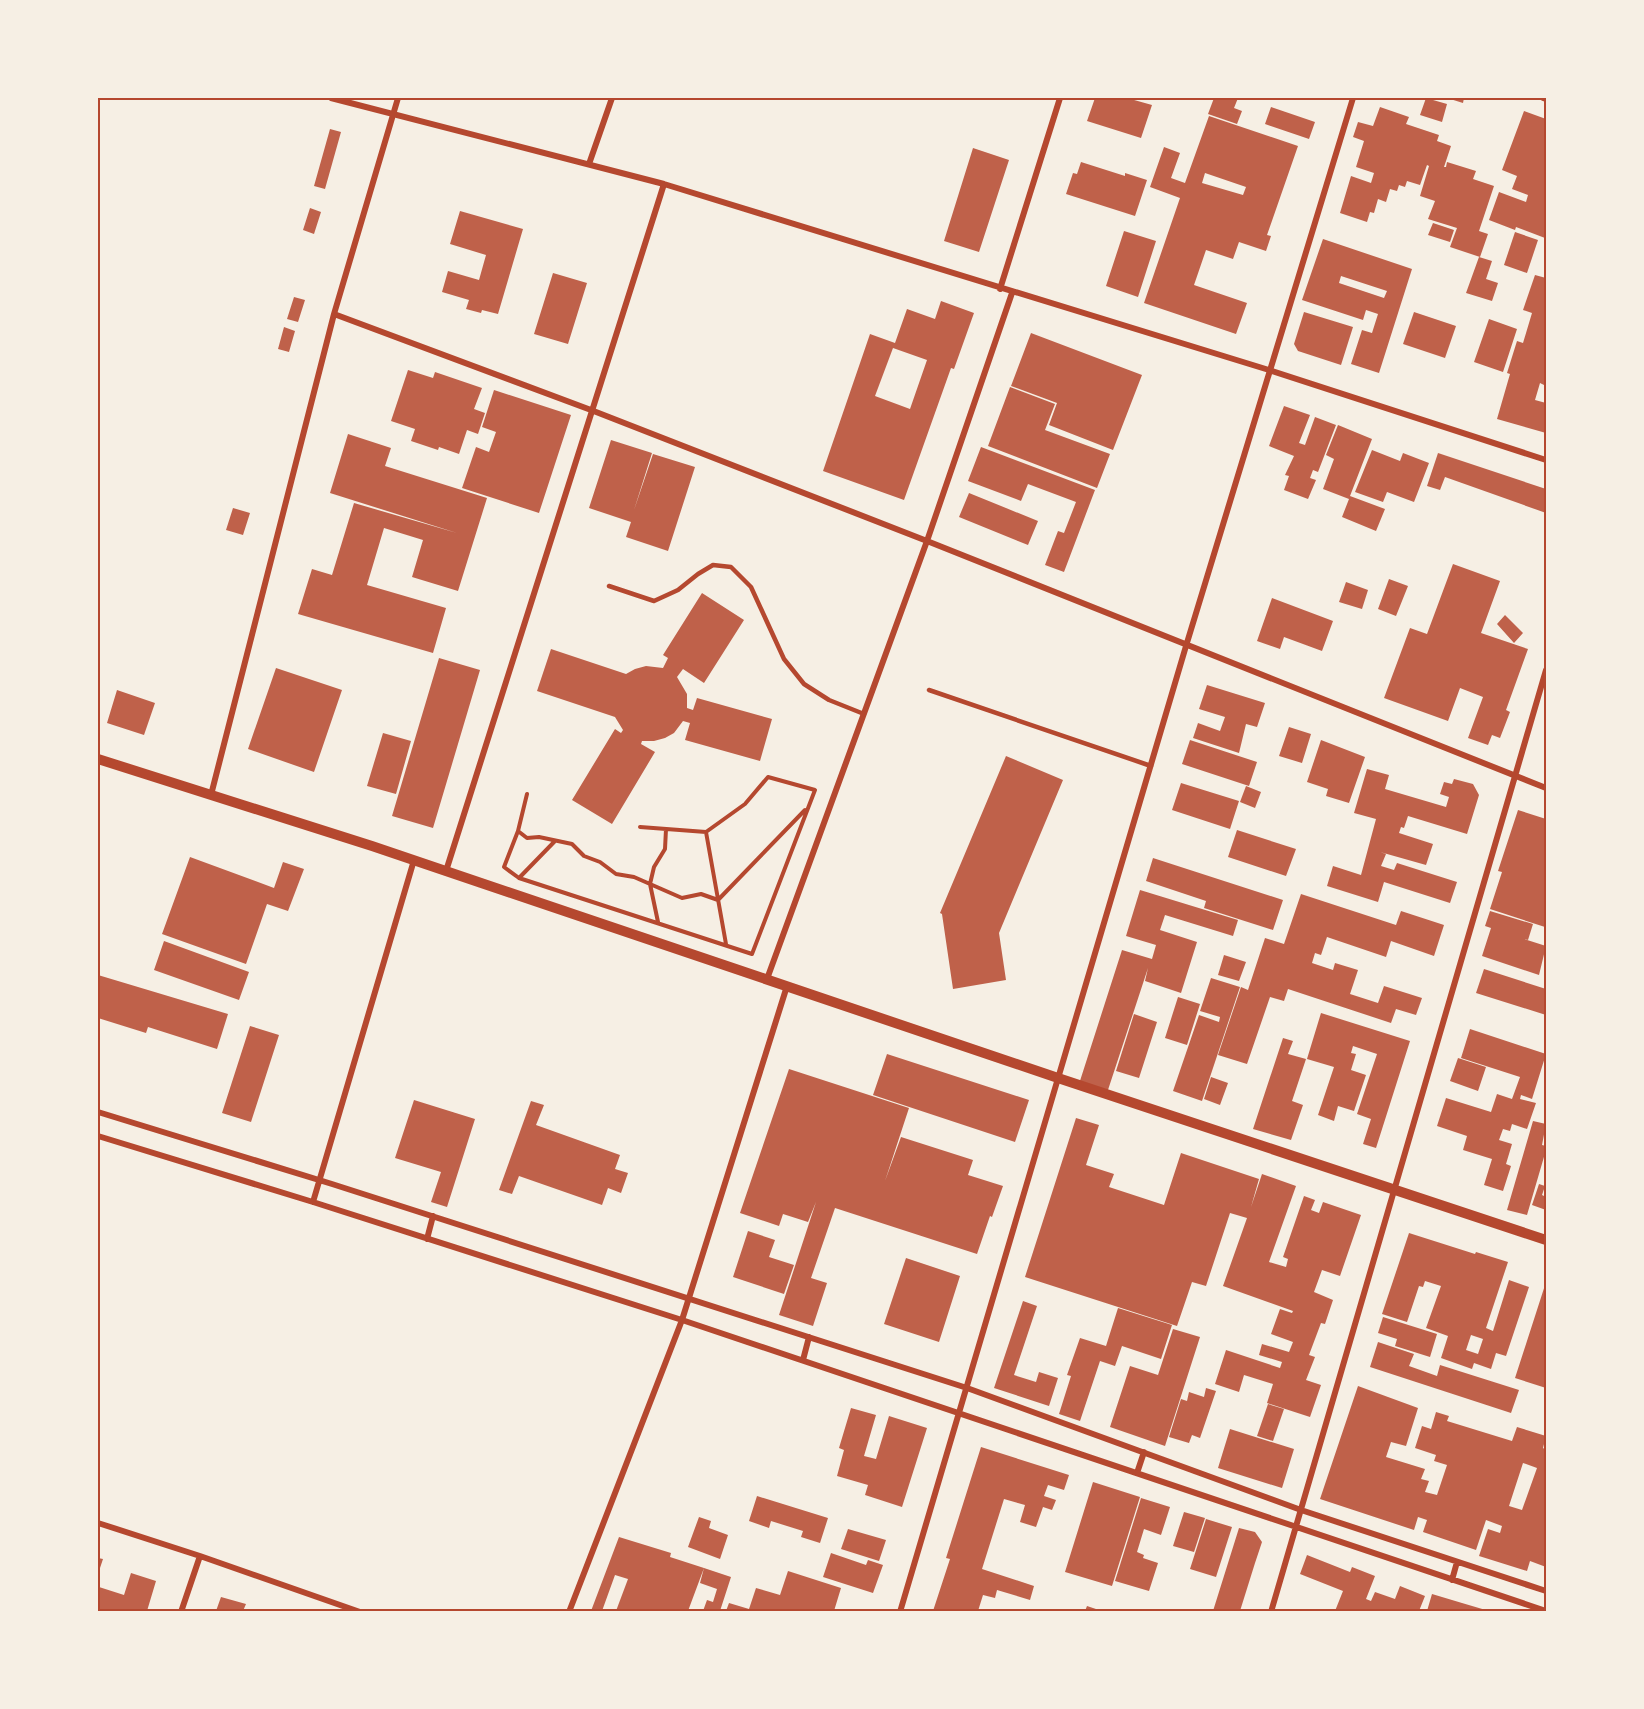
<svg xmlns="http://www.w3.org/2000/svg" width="1644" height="1709" font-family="Lato,sans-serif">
<rect width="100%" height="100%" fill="#f6efe4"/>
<path fill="#bf614a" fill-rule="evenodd" d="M1095,98H1127L1152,105L1141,138L1087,121Z
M1214,98H1238L1234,108L1242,111L1237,124L1208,114Z
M1426,98L1447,104L1442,122L1420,115Z
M1447,98H1464L1463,103Z
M1271,107L1315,122L1309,139L1265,124Z
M1380,107L1409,117L1406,124L1439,135L1437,141L1451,146L1444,167H1446L1447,162L1476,171L1473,179L1494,186L1479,231L1488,234L1480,257L1450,247L1457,228L1428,219L1435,201L1420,196L1429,166L1427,165L1420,185L1407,181L1405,187L1399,185L1397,191L1390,189L1386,202L1378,199L1374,213L1370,212L1367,222L1340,213L1351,176L1371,183L1374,173L1356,167L1364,141L1353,137L1358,122L1373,126Z
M1524,111L1546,119V234L1545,238L1516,227L1515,230L1489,220L1499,192L1526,202L1528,195L1512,189L1517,176L1502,170Z
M1209,116L1298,146L1267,235L1271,236L1266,251L1239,242L1233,259L1206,250L1194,285L1247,303L1236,334L1144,303L1180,198L1150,187L1164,147L1180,153L1171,178L1185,183ZM1205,173L1246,187L1243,195L1202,183Z
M330,129L341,132L325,189L314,186Z
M973,148L1009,160L979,252L944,241Z
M1081,162L1125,176V173L1147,180L1135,216L1066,194L1073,173L1077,174Z
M310,208L321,212L314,234L303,230Z
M460,211L523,229L498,314L482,310L481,313L466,309L469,300L442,292L448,271L479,280L486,255L450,244Z
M1433,223L1454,230L1450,242L1428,235Z
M1124,231L1156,241L1138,297L1106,286Z
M1515,232L1538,240L1527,273L1504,265Z
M1323,239L1412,269L1379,373L1351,364L1362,330L1372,333L1378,314L1366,310L1363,320L1302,300ZM1341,276L1387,291L1384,298L1339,283Z
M1479,257L1492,261L1486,279L1498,283L1492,301L1466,293Z
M553,273L587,283L568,344L534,334Z
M1535,275L1546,278V386L1540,383L1535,400L1546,403V433L1497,419L1510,374L1507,373L1517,341L1523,343L1532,313L1523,310Z
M294,297L305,300L298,322L287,319Z
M941,301L974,313L954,369L951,368L904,500L823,471L870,334L895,343L907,309L935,319ZM893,348L927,360L910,409L875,396Z
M1304,312L1353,327L1341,365L1298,351L1294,344Z
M1414,312L1456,326L1445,358L1403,344Z
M1489,319L1517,329L1503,372L1474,362Z
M284,327L295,331L289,352L278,349Z
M1031,333L1142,375L1113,450L1049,425L1057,403L1011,386Z
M408,370L433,378L435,372L482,388L474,409L485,413L478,434L467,430L459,454L439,447L438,450L411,441L415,429L391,421Z
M1010,387L1055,404L1045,430L1110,454L1097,488L988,446Z
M494,390L571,415L539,513L462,488L476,447L489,452L496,432L482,427Z
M1284,406L1310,415L1299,443L1305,445L1315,417L1336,425L1318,472L1313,470L1310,478L1316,480L1308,499L1284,490L1289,476L1285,475L1294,456L1269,446Z
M1338,425L1372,439L1350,496L1385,509L1376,531L1342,517L1349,499L1323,489L1334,459L1326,455Z
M348,434L391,448L385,466L487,498L458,591L412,577L423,540L384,528L367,585L446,608L433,653L298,614L312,569L332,575L354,503L457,533L330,493Z
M611,440L652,453L634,510L653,454L695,467L668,551L626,537L631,522L589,508Z
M981,447L1095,490L1064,572L1045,565L1058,531L1064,533L1076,502L1028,484L1021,501L968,481Z
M1372,450L1400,461L1403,453L1429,463L1414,502L1387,492L1383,502L1355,492Z
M1438,453L1546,489V513L1445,477L1440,490L1427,486Z
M969,493L1038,521L1028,545L959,517Z
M233,508L250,513L243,535L226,530Z
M1453,564L1500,581L1481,633L1528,649L1506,710L1510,712L1500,738L1492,735L1488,745L1468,738L1483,697L1460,688L1448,721L1384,698L1410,628L1427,634Z
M1389,579L1408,586L1396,616L1378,609Z
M1346,582L1368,590L1362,609L1339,602Z
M702,593L744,620L704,683L683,669L677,677L687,694V708L693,710L697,698L772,719L760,761L685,740L690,723L683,721L674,733L665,738L654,741H642L641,744L655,752L612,824L572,800L615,729L621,733L623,730L615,717L537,691L551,649L626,674L635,669L646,666L663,668L668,658L663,655Z
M1272,598L1333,621L1322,651L1284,637L1280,649L1257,641Z
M1505,615L1523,633L1514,643L1497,624Z
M439,658L480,670L433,828L392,816Z
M276,668L342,690L314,772L248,749Z
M1207,685L1265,703L1257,727L1246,724L1239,753L1193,738L1198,723L1220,731L1225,717L1199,709Z
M117,690L155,703L144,735L107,723Z
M1289,727L1311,734L1302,763L1279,756Z
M383,733L411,741L396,794L367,786Z
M1190,740L1257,762L1249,786L1182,764Z
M1321,740L1365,757L1349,803L1326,796L1328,789L1307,782Z
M1006,756L1063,780L999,933L1006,980L953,989L942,914L940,913Z
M1367,769L1389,775L1385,789L1446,807L1449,797L1440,794L1444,782L1452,784L1454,779L1473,784L1479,795L1467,834L1408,816L1404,828L1401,827L1399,833L1433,844L1426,865L1380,852L1386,854L1381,866L1394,870L1397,863L1457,882L1450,903L1384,882L1378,902L1327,886L1333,866L1361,875L1376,819L1354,813Z
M1181,783L1239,801L1230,829L1172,810Z
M1246,786L1261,792L1255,808L1240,802Z
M1518,810L1546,819V922L1545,927L1490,909L1502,872L1498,871Z
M1237,830L1296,849L1286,876L1228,857Z
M190,857L274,888L283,862L304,869L288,911L267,904L246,964L162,934Z
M1153,858L1283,900L1273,930L1204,908L1206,901L1146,881Z
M1140,890L1238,920L1233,936L1165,915L1160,930L1197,942L1181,993L1145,981L1148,968L1107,1093L1079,1084L1122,950L1152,959L1156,945L1126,936Z
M1301,894L1396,925L1401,911L1444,925L1434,956L1391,941L1386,957L1327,937L1321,955L1315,953L1312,963L1333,970L1335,963L1358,970L1350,994L1378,1003L1384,986L1422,998L1416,1015L1396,1009L1391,1023L1288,989L1284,1001L1270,997L1247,1064L1218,1055L1241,987L1248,990L1265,938L1284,944Z
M1490,911L1533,924L1528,940L1518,937L1546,946L1539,975L1482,956L1491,928L1485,926Z
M164,941L249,972L239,1000L154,970Z
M1224,955L1246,962L1239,981L1218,975Z
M1484,969L1546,989V1015L1476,993Z
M98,975L228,1014L217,1049L148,1027L146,1033L98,1018Z
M1211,978L1240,987L1202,1101L1173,1091L1199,1015L1219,1022L1220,1017L1200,1011Z
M1178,997L1200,1004L1187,1045L1165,1038Z
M1321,1013L1410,1041L1376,1148L1363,1144L1371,1119L1357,1114L1377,1054L1353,1046L1351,1053L1356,1054L1351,1070L1366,1075L1354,1111L1338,1106L1334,1121L1318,1115L1334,1067L1307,1059Z
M1134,1014L1157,1022L1139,1078L1116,1071Z
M250,1026L279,1035L251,1122L222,1113Z
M1470,1029L1546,1054L1532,1099L1521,1095L1520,1099L1536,1103L1527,1129L1512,1124L1510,1131L1503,1129L1499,1140L1512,1144L1506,1164L1511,1166L1503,1191L1484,1185L1492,1159L1463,1150L1467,1136L1437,1126L1446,1098L1491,1112L1497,1094L1512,1099L1520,1077L1461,1058Z
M1283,1038L1293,1041L1288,1054L1306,1059L1292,1101L1303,1105L1291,1140L1253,1129Z
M887,1054L1029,1100L1015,1142L873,1095Z
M1458,1058L1486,1067L1478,1091L1450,1081Z
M789,1069L909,1108L885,1181L901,1137L973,1160L968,1175L1003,1186L992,1217L990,1216L977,1254L835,1208L811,1278L827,1283L813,1326L779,1315L816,1202L808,1222L783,1214L779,1226L740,1213Z
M1211,1077L1228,1083L1220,1105L1204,1099Z
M414,1100L475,1119L447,1207L431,1202L441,1172L395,1158Z
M531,1101L544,1105L536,1125L620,1155L615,1169L628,1173L621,1193L608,1188L602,1205L519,1176L512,1194L499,1190Z
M1076,1118L1099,1125L1086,1165L1114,1174L1109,1187L1164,1205L1181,1153L1259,1179L1251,1207L1262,1174L1296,1186L1269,1262L1286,1267L1288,1259L1283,1257L1304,1196L1315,1200L1311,1210L1319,1213L1323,1202L1361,1215L1340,1276L1322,1270L1314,1292L1333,1300L1325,1324L1321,1323L1309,1355L1315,1357L1306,1380L1321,1385L1310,1417L1267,1403L1273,1384L1244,1375L1239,1392L1215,1384L1226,1350L1280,1368L1282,1362L1259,1355L1262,1344L1289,1352L1293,1342L1271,1334L1280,1309L1292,1313L1293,1311L1223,1286L1247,1218L1230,1213L1206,1286L1192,1282L1177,1326L1025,1277Z
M1533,1121L1546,1124L1542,1145L1546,1146V1150L1527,1215L1507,1210Z
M1539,1184L1545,1186L1542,1195L1546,1197V1210L1532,1205Z
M748,1231L775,1240L769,1257L794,1265L784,1294L733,1277Z
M1409,1233L1475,1254L1476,1252L1508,1262L1486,1328L1493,1331L1509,1280L1529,1287L1506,1356L1496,1353L1491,1369L1474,1363L1472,1369L1441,1358L1448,1336L1426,1328L1441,1286L1425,1281L1423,1287L1419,1286L1407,1322L1382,1314ZM1471,1335L1483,1339L1478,1354L1466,1350Z
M906,1258L960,1276L939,1342L884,1324Z
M1546,1282V1388L1515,1378Z
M1023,1301L1037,1306L1014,1375L1036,1382L1039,1372L1058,1378L1049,1406L994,1388Z
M1118,1308L1172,1325L1161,1359L1122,1346L1115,1366L1100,1361L1080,1421L1059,1414L1071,1376L1067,1375L1080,1338L1106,1346Z
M1383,1317L1437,1334L1430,1357L1395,1346L1397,1339L1378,1333Z
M1173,1329L1200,1337L1165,1446L1110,1427L1130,1366L1158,1375Z
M1378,1342L1414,1354L1409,1366L1437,1376L1440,1365L1519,1390L1511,1413L1370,1367Z
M1358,1386L1418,1408L1406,1446L1391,1442L1386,1457L1425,1469L1421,1479L1429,1481L1425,1492L1437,1495L1447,1465L1434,1461L1436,1455L1415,1448L1422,1426L1431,1429L1436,1412L1449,1416L1447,1421L1512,1441L1517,1427L1546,1436L1543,1448L1546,1450V1567L1530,1561L1527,1571L1479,1556L1488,1529L1500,1533L1502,1526L1486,1520L1476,1550L1423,1532L1427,1520L1418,1517L1414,1530L1320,1499ZM1523,1463L1537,1468L1522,1510L1509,1506Z
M1206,1388L1216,1391L1200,1438L1192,1435L1189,1443L1169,1437L1181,1399L1187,1401L1189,1392L1204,1397Z
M1268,1404L1284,1409L1273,1441L1257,1436Z
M851,1408L876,1415L864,1456L876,1459L889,1416L927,1428L902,1507L865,1495L868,1485L837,1476L844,1450L839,1448Z
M1230,1429L1294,1449L1282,1488L1218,1468Z
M981,1447L1069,1475L1064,1490L1048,1485L1044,1496L1056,1500L1052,1510L1043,1507L1036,1527L1020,1522L1025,1505L1004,1499L982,1569L1034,1586L1030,1600L997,1590L995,1598L983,1595L978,1611H933L950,1559L946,1558Z
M1093,1482L1140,1497L1112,1586L1065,1572Z
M757,1496L828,1518L820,1543L801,1537L803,1531L771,1521L769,1528L749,1521Z
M1141,1498L1170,1507L1161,1535L1144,1529L1137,1552L1144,1555L1143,1558L1158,1563L1149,1591L1115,1581Z
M1184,1512L1205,1518L1194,1552L1173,1546Z
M699,1517L711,1521L709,1528L728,1535L720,1559L688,1547Z
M1206,1519L1232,1527L1216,1577L1190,1569Z
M1239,1528L1255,1532L1262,1542L1255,1563L1240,1611H1213Z
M848,1529L886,1540L879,1561L841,1549Z
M619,1537L671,1553L670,1557L704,1568L688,1611H616L628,1579L615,1575L602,1611H591Z
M831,1553L866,1565L868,1560L883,1565L873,1593L823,1577Z
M1307,1555L1350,1572L1352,1567L1375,1576L1366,1599L1371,1601L1375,1592L1395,1599L1400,1586L1425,1596L1419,1611H1335L1343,1591L1300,1574Z
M98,1558L103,1559L98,1574Z
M704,1568L731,1577L720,1611H703L707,1600L713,1602L717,1589L700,1583Z
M788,1571L841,1588L834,1611H726L729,1603L749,1609L756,1588L780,1595Z
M131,1573L156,1581L147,1611H98L99,1587L124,1595Z
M1432,1594L1462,1603L1489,1611H1427Z
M221,1597L246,1604L243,1611H216Z
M1087,1606L1102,1611H1085Z"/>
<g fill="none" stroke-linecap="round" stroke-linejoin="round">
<path stroke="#b5482f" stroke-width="4" d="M527,794L518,831L504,867L519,878L752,954L815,790L768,777L745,804L706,832L640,827
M518,831L527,838L539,837L572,844L584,856L600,862L616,874L634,877L682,898L701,894L718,900L805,810
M706,832L726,944
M519,878L555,841
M658,922L650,884L654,867L665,849L666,829"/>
<path stroke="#b5482f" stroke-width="4.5" d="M609,586L654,601L678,590L698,574L713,565L731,567L751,587L784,659L804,684L829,700L864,714
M929,690L1151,766"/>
<path stroke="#b5482f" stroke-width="6" d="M331,98L664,184L1269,370L1546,460
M1543,98L1546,99
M589,164L612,98
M1000,289L1060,98
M334,314L591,410L927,541L1546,788
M211,795L334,314L398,98
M446,871L664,184
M767,979L927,541L1012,293
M98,1112L332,1184L967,1388L1301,1510L1546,1591
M98,1136L313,1202L682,1320L1546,1611
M313,1202L414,860
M427,1239L433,1216
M803,1360L809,1337
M1137,1473L1144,1452
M98,1523L200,1556L360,1612
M1452,1580L1457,1562
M181,1612L200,1556
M569,1612L682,1320L787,986
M900,1612L1186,646L1353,98
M1271,1612L1546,670"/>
<path stroke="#b5482f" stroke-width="10" d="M98,759L372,846L1058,1078L1546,1240"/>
</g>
<rect width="1644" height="1709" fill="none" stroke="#f6efe4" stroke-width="198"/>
<rect x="99" y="99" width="1446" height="1511" fill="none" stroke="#b5482f" stroke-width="2"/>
</svg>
